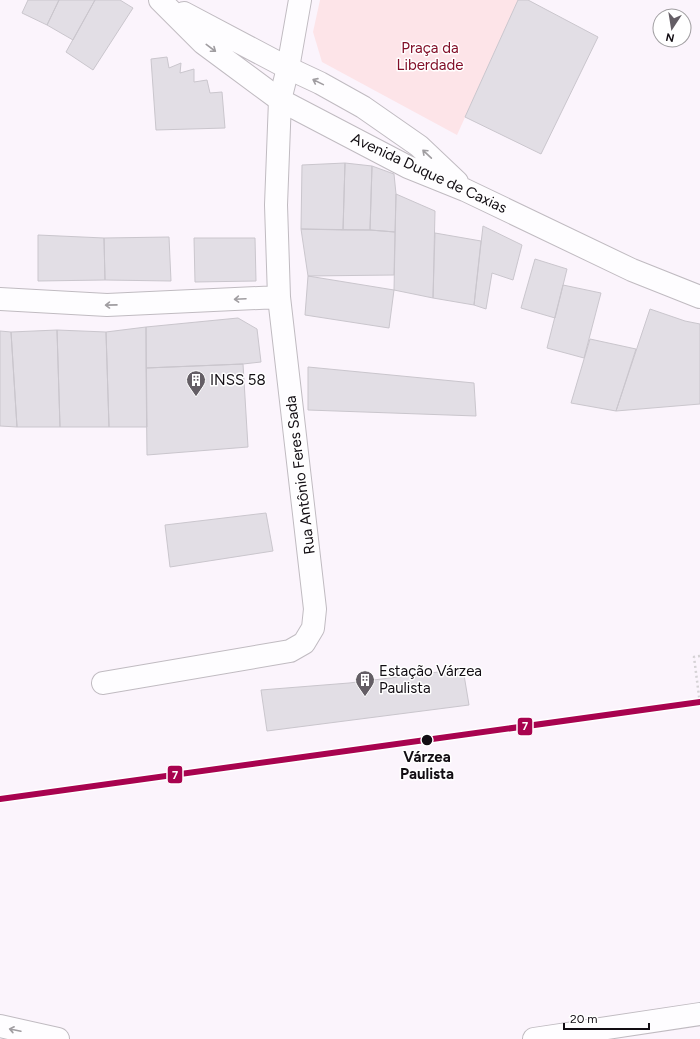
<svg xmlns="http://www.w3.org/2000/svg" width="700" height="1039" font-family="Figtree,sans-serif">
<rect width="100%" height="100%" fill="#fbf4fc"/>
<path fill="#fde4e8" d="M320,0H518L457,135L322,62L313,32Z"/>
<path fill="#e2dee5" stroke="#cac6cd" d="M28,0H59L47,25L22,13Z
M59,0H95L73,40L47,25Z
M95,0H120L133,8L93,70L66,52Z
M518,0H528L598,37L541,154L465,117Z
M167,57L169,68L181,63L180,73L194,69V82L207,80L210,93L222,92L225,128L156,130L151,59Z
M345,163L372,166L370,230H343Z
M345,163L343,230L301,229L302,165Z
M372,166L394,174L396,194L395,232L370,230Z
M396,194L435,211L433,298L394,290Z
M483,226L522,245L513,280L492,273L486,309L474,305Z
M301,229L370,230L395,232L394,275L308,276Z
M435,233L481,241L474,305L433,298Z
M38,235L104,238L105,280L38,281Z
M169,237L171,281L105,280L104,238Z
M194,238H255L256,281L195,282Z
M535,259L567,269L555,318L521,308Z
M308,276L394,290L389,328L305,315Z
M563,285L601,293L584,358L547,348Z
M650,309L685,321L700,324V404L616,411Z
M238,318L257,329L261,362L243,364L146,368V327Z
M146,327L147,427H109L106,332Z
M57,330L106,332L109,427H60Z
M57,330L60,427H17L11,332Z
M0,331L11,332L17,427L0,426Z
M590,339L636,349L616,411L571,403Z
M243,364L248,447L147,455L146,368Z
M308,367L474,383L476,416L308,410Z
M266,513L273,551L170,567L165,525Z
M463,669L469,705L267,731L261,690L349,683Z"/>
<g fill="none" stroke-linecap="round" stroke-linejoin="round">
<defs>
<path id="street" d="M0,299L107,305L279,297
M103,683L290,651L304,643L313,628L315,609L279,297L276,205L280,100L288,68L300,0"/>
<path id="primary" d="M160,0L203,43L280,100L408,167L465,190L632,270L700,297
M184,13L288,68L320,83L363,107L419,146L457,182
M0,1026L58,1039
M534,1039L700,1014"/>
</defs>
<use href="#street" stroke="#c0bbc1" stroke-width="24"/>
<use href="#primary" stroke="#c0bbc1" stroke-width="24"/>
<path stroke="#d5d2d5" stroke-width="2.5" stroke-dasharray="2 3" stroke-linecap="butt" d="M700,656L694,657L700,704"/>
<use href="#street" stroke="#fefdff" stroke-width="22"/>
<use href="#primary" stroke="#fefdff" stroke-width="22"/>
<defs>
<path id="rail-1" d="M0,799L700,702"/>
</defs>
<use href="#rail-1" stroke="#fff" stroke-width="9"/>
<use href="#rail-1" stroke="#a8034f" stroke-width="6"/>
</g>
<defs><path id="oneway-shaft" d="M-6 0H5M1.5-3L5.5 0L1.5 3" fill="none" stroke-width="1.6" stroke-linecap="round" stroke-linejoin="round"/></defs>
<g stroke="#a09da1">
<use href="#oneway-shaft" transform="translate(211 48) rotate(37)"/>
<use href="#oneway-shaft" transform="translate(318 82) rotate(-154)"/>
<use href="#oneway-shaft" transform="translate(427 154) rotate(-137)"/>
<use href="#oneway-shaft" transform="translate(240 299) rotate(177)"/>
<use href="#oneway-shaft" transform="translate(111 305) rotate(179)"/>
<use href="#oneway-shaft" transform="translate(15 1030) rotate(-168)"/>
</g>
<defs>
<symbol id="building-pin" viewBox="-11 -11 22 30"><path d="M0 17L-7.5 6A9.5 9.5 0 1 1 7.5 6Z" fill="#645e65" stroke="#fff"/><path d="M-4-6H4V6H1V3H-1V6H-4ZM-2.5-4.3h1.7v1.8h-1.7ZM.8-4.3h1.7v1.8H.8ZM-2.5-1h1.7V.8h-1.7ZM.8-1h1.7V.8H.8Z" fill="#fff"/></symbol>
</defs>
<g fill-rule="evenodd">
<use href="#building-pin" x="185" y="369" width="22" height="30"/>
<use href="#building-pin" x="354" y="669" width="22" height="30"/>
</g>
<circle fill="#120d13" stroke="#fff" stroke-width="1.5" cx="427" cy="740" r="6"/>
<g text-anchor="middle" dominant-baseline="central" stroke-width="3" stroke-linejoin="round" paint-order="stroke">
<g font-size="15" fill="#820f28" stroke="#fff">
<text x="430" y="48">Praça da<tspan x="430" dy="17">Liberdade</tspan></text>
</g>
<g font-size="15" fill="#120d13" stroke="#fff">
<text transform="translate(429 173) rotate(25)">Avenida Duque de Caxias</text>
<text transform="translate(300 475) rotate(-97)">Rua Antônio Feres Sada</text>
</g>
<g font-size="15" fill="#120d13" stroke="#fff" text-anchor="start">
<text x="210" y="380">INSS 58</text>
<text x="379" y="671">Estação Várzea<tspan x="379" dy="17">Paulista</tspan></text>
</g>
<g font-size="15" font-weight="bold" fill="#120d13" stroke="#fff">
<text x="427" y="757">Várzea<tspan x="427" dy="17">Paulista</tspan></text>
</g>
</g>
<g stroke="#fff" stroke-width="1.5">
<rect x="517" y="717" width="16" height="19" rx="4" fill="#a8034f"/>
<rect x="167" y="765" width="16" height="19" rx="4" fill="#a8034f"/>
</g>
<g font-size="11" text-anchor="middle" font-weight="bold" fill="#fff">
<text x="525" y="730">7</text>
<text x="175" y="779">7</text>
</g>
<g transform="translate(672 28) rotate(192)"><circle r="19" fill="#ffffff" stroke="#a09ea1"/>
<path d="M0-3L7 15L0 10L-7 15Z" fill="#645e65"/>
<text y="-6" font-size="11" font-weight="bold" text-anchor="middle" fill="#120d13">N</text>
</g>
<path d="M564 1023v6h85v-6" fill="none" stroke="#120d13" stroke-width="2"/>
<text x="570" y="1023" font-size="12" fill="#120d13" stroke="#ffffff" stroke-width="3" paint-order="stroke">20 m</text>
</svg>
